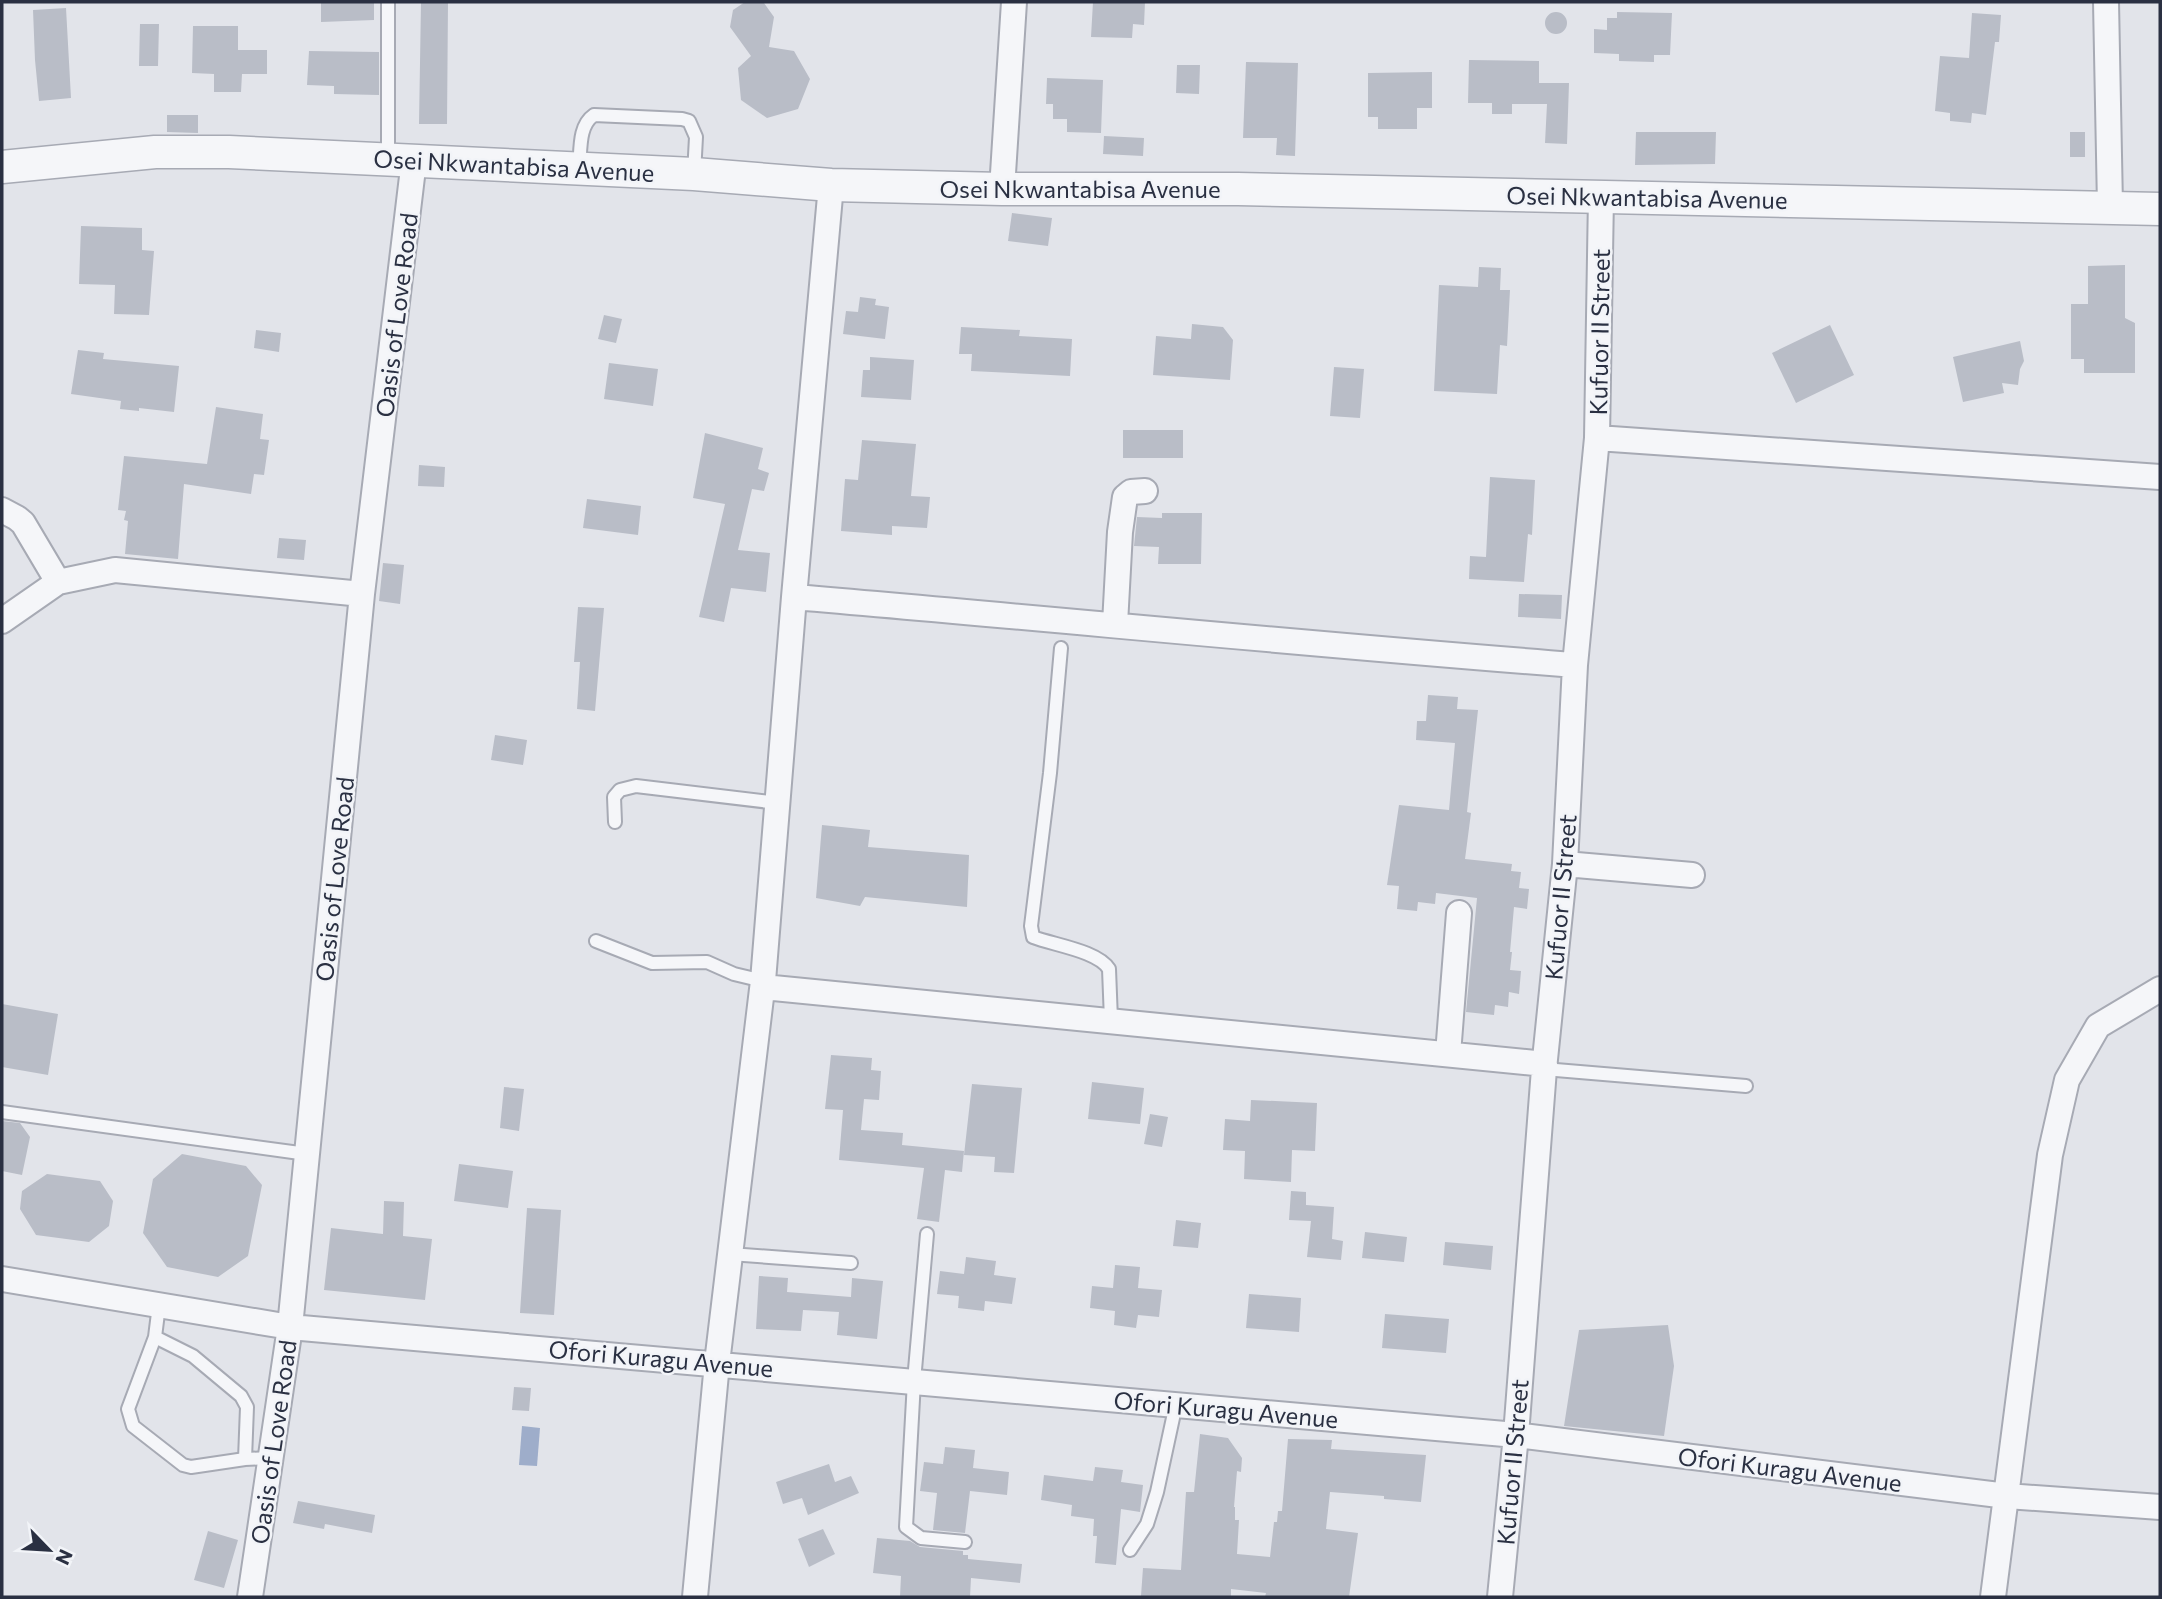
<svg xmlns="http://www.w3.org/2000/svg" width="2162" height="1599" font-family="Commissioner,sans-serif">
<rect width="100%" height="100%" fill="#e2e4ea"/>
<path fill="#9eadca" d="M522,1426L540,1428L537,1466L519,1465Z"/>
<path fill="#b9bdc7" d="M321,2H374V20L321,22Z
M421,2H448L447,124H419Z
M745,2L764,3L774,17L769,47L794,51L810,79L798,109L767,118L741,100L738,68L751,56L730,27L733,10Z
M1093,2H1145L1144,25L1133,24L1132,38L1091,37Z
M66,8L71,98L39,101L35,60L33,10Z
M1545 23a11 11 0 1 1 22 0a11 11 0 1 1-22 0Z
M1617,12L1672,13L1670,55H1654V62L1619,61V54L1594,53V29L1607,30V18H1617Z
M1972,13L2001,15L1999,42H1995L1986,115L1972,113L1971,123L1950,121V113L1935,111L1940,56L1969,58Z
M140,24H159L158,66H139Z
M193,26H238V50H267V74H242L241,92H214V74L192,73Z
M309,51L379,52V95L334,94V86L307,85Z
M1469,60L1539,61V83H1569L1567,144L1545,143L1547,104H1512V114H1492V103H1468Z
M1246,62L1298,63L1295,156L1276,155L1277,138H1243Z
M1177,65H1200L1199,94L1176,93Z
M1432,72V108H1417V129H1378V117H1368V73Z
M1047,78L1103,80L1101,133L1067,132V119H1053V104H1046Z
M167,115H198V133L167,132Z
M1636,132H1716L1715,164L1635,165Z
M2070,132H2085V157H2070Z
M1104,136L1144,138L1143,156L1103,154Z
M1012,213L1052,218L1048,246L1008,241Z
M81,226L142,228V250L154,251L149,315L114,314L115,285L79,284Z
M2125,265V318L2135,323V373H2084V359H2071V304H2088V266Z
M1479,267L1501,268L1500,290H1510L1507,346L1500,345L1497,394L1434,391L1439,285L1478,287Z
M860,297L876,299L875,305L889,307L885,339L843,334L846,311L858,312Z
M604,315L622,319L616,343L598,339Z
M1192,324L1223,327L1233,340L1230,380L1153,375L1156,336L1191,339Z
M1830,325L1854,375L1796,403L1772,353Z
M961,327L1020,330L1019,336L1072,339L1070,376L971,371L972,354H959Z
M256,330L281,333L279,352L254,348Z
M2020,341L2024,361L2020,369L2018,385L2002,383L2004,393L1963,402L1953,357Z
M78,350L104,353L103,359L179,366L174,412L139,408V411L120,409L121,401L71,394Z
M870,357L914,360L911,400L861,397L863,370H870Z
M609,363L658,369L653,406L604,399Z
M1334,367L1364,369L1360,418L1330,416Z
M216,407L263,414L260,439L269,440L264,475L254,474L251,494L184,484L178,559L125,554L128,521L124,520L126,511L118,510L124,456L207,464Z
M1123,430H1183V458H1123Z
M705,433L763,448L758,469L769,473L764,491L752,489L738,550L770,553L766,592L731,588L724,622L699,617L725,504L693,498Z
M862,440L916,444L911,496L930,497L927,528L892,526V535L841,531L845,479L858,480Z
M419,465L445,467L444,487L418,486Z
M1490,477L1535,480L1532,535L1528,534L1524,582L1469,579L1470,556L1486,557Z
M587,499L641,506L638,535L583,528Z
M1162,513H1202L1201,564H1158L1159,547L1134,546L1137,517L1162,518Z
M279,538L306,540L304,560L277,558Z
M383,563L404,565L400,604L379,601Z
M1519,594L1562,595L1561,619L1518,617Z
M578,607L604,608L595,711L577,709L580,662H574Z
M1428,695L1458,697L1457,709L1478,710L1467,812L1471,813L1465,859L1512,864L1511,871L1521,872L1519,888L1529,889L1527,909L1514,907L1510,952H1512L1510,970L1521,971L1519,994L1509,992L1508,1007L1495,1005L1494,1015L1466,1012L1477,898L1436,893L1435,904L1418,902L1417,911L1397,909L1399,886L1387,885L1399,805L1449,810L1455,743L1416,740L1417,721H1426Z
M495,735L527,740L523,765L491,760Z
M822,825L870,830L868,847L969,855L967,907L865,897L860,906L816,898Z
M2,1004L58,1014L48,1075L2,1067Z
M831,1055L872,1058L871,1070L881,1071L879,1100L864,1099L861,1130L903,1133L902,1145L964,1151L962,1172L945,1170L939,1222L917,1219L924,1168L839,1160L843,1110L825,1109Z
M1092,1082L1144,1088L1140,1124L1088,1119Z
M972,1084L1022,1088L1014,1173L994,1172L995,1157L964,1155Z
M504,1087L524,1089L519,1131L500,1128Z
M1251,1100L1317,1103L1315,1151L1292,1150L1291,1182L1244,1179L1245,1151L1223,1150L1225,1119L1250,1121Z
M1150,1114L1168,1117L1162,1147L1144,1144Z
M2,1121L20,1123L30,1137L22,1175L2,1171Z
M182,1154L246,1166L262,1185L248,1256L218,1277L167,1267L143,1233L153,1179Z
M459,1164L513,1171L508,1208L454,1201Z
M47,1174L100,1181L113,1201L109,1226L89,1242L36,1235L20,1209L22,1191Z
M1291,1191L1306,1192V1205L1334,1207L1332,1239L1343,1241L1341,1260L1307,1257L1311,1221L1289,1220Z
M384,1201L404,1202L403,1236L432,1239L425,1300L324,1290L331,1228L383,1234Z
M527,1208L561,1210L554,1315L520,1313Z
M1176,1220L1201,1223L1198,1248L1173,1246Z
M1365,1232L1407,1237L1404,1262L1362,1258Z
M1445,1242L1493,1246L1491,1270L1443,1265Z
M966,1257L996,1261L994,1275L1016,1278L1012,1304L985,1301L984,1311L958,1308L959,1296L937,1294L940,1271L964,1274Z
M1115,1265L1140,1267L1138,1288L1162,1290L1159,1317L1138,1315L1136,1328L1114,1325L1115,1311L1090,1308L1092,1286L1113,1288Z
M759,1276L788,1278L787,1292L851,1297L852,1278L883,1281L877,1339L837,1335L839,1312L803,1310L801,1331L756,1329Z
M1249,1294L1301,1298L1299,1332L1246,1328Z
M1385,1314L1449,1319L1446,1353L1382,1348Z
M1668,1325L1674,1366L1664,1436L1564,1426L1579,1330Z
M514,1387L531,1388L529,1411L512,1410Z
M1200,1434L1228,1438L1242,1458L1241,1472L1237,1471L1234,1507H1235V1520H1239L1237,1554L1270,1557L1274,1522H1277L1278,1511H1282L1288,1439L1332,1440L1331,1449L1426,1455L1421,1502L1384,1499V1496L1330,1492L1326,1529L1358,1533L1349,1597H1265L1266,1593L1231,1589V1597L1141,1596L1143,1568L1181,1570L1186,1492H1194Z
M945,1447L975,1450L973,1468L1009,1472L1007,1495L970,1491L965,1533L933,1530L937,1493L920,1491L924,1462L943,1464Z
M829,1464L835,1482L851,1476L859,1493L808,1515L802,1498L783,1504L776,1482Z
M1095,1467L1123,1470L1121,1482L1143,1485L1140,1512L1121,1509L1116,1565L1095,1563L1097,1536H1093L1094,1519L1071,1516L1072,1505L1041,1500L1044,1475L1093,1481Z
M298,1501L375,1515L372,1533L325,1524L324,1529L293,1523Z
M823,1529L835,1554L809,1567L798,1539Z
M208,1531L238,1540L224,1588L194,1580Z
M877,1538L910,1541L920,1547L963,1551V1555H968V1559L1022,1564L1020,1583L971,1578L970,1597H900L901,1576L873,1573Z"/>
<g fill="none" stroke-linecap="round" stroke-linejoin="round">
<defs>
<path id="service" d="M388,158V2
M579,169C581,150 578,126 594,115L682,119L689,121L696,137L694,174
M1061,648L1050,773L1031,926L1033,937C1054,945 1098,951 1109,969L1111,1020
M615,822L614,797L620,790L636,786L778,803
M596,941L652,963L707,962L734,974L763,981
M1544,1069L1746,1086
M2,1112L307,1154
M927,1234L914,1381L906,1527L921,1538L965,1542
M730,1254L851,1263
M159,1305L155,1337L128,1409L133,1426L183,1465L191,1467L245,1459L271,1458
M155,1337L193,1356L241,1396L247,1407L245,1459
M1130,1550L1147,1524L1157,1492L1176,1404"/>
<path id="minor" d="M2106,2L2110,206
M1002,189L1014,2
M1597,438L2160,477
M2,510L17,518L23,523L58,582
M794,597C1055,619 1314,645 1575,665
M2,621L58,582L115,570L362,594
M1115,624L1120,532L1125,497L1131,492L1145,491
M1565,864L1692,875
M763,987L1545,1064
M1448,1054L1459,913
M2,1279L290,1327L1516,1435L2007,1496L2160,1507
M250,1597L290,1327L362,594L414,160
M695,1597L717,1363L763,981L794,597L831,185
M1500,1597L1516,1435L1544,1069L1565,864L1575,665L1597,438L1601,196
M1993,1597L2050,1155L2067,1080L2098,1026L2160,989"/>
<path id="tertiary" d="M2,167L155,152H229L694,174L831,185L1002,189H1238L2160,209"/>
</defs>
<use href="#service" stroke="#a7aab4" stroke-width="16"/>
<use href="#minor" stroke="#a7aab4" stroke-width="28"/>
<use href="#tertiary" stroke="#a7aab4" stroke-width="35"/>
<use href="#service" stroke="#f5f6f9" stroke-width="12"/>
<use href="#minor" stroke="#f5f6f9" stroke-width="24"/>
<use href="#tertiary" stroke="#f5f6f9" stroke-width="32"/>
</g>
<g text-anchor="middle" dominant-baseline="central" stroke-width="5" stroke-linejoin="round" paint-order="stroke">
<g font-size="24" fill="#2a3042" stroke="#f2f4f8">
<text transform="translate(514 165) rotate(3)">Osei Nkwantabisa Avenue</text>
<text x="1080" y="188">Osei Nkwantabisa Avenue</text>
<text transform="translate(1647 197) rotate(1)">Osei Nkwantabisa Avenue</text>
<text transform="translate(396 315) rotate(-83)">Oasis of Love Road</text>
<text transform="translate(1599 332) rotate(-89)">Kufuor II Street</text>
<text transform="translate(334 879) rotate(-84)">Oasis of Love Road</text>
<text transform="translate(1560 897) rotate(-85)">Kufuor II Street</text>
<text transform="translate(661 1358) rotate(5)">Ofori Kuragu Avenue</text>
<text transform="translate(1226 1409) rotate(5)">Ofori Kuragu Avenue</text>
<text transform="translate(273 1442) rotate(-82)">Oasis of Love Road</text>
<text transform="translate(1512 1462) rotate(-85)">Kufuor II Street</text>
<text transform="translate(1790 1469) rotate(7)">Ofori Kuragu Avenue</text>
</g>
</g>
<rect width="2162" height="1599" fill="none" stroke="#2a3042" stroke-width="7"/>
<g transform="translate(49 1550) rotate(115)" stroke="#f2f4f8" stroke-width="5" paint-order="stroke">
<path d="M0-5L12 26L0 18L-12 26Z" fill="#2a3042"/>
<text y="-10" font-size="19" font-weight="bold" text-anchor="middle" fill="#2a3042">N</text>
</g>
</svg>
